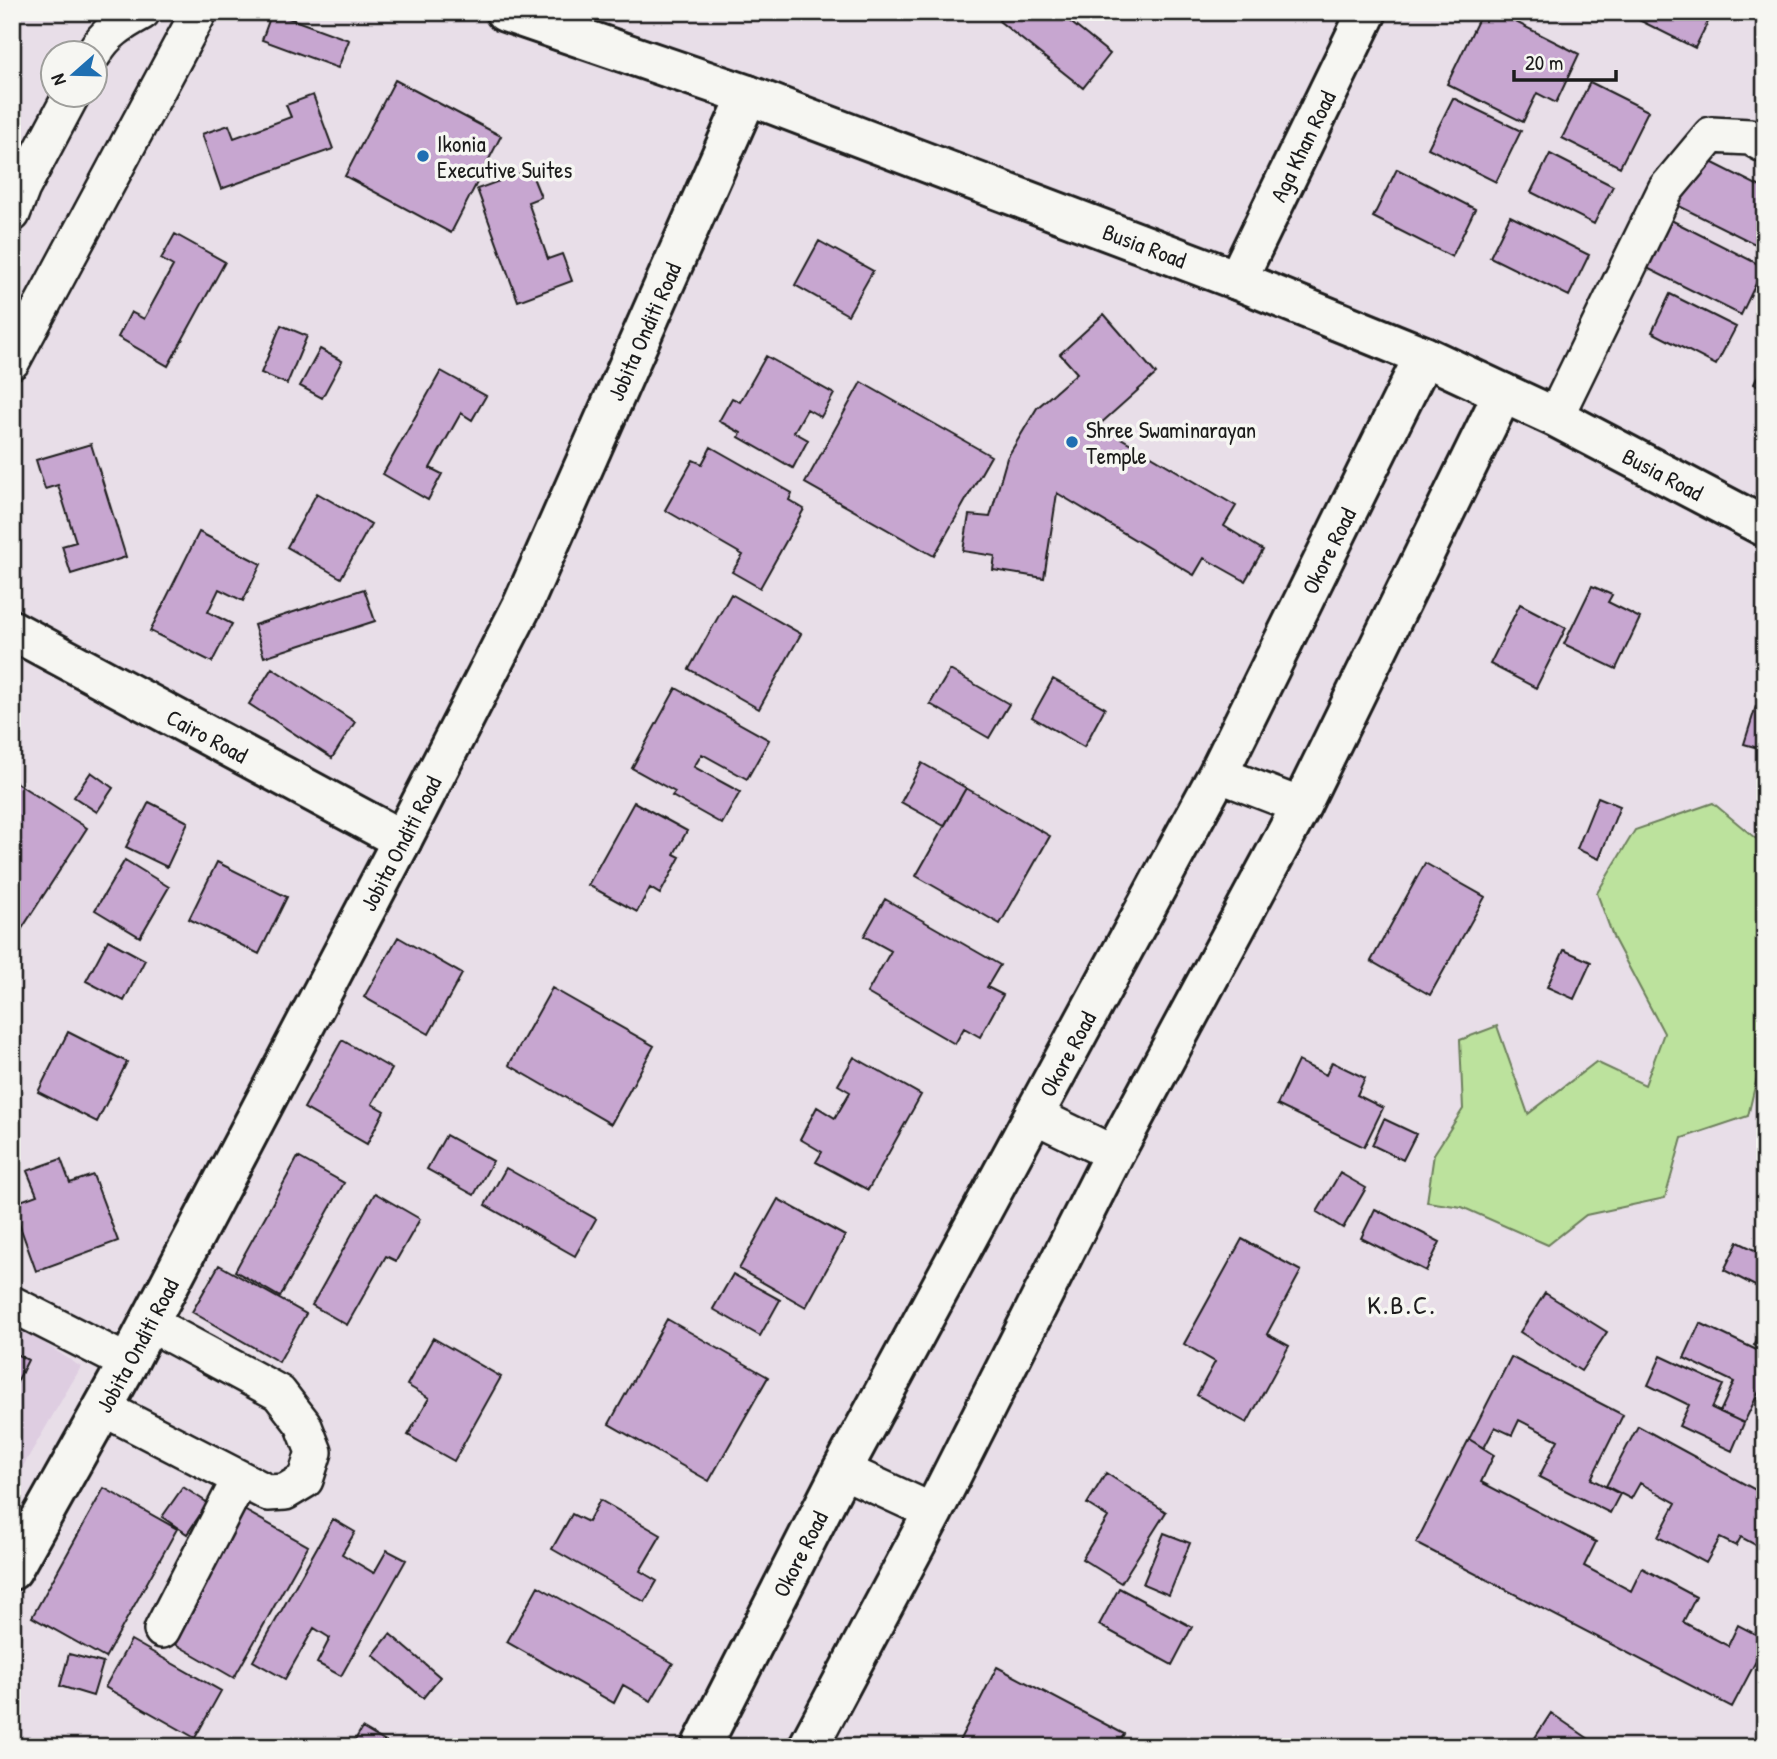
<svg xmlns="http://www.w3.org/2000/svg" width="1777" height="1759" font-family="'Patrick Hand',sans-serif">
<rect width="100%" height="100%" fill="#e8dee8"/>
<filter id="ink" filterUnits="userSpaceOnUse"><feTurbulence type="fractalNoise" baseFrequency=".0143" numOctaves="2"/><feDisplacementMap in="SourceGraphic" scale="14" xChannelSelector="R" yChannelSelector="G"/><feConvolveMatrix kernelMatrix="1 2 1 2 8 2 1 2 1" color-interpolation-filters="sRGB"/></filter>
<g filter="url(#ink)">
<path fill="#decde1" d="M12,1322L81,1367L12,1485Z"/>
<path fill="#bce29d" stroke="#6c7f5c" stroke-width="2" d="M1713,803L1755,838L1765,843V967L1759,986L1763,1052L1748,1116L1682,1138L1665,1198L1586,1215L1548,1245L1462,1207L1427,1202L1434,1154L1463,1109L1460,1040L1497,1026L1528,1114L1596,1062L1645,1085L1664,1033L1614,939L1597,893L1635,830Z"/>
<path fill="#c7a6d0" stroke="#1c1c1c" stroke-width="2" d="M272,12L349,40L338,68L262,40Z
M1005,12H1058L1110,54L1083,88L999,21Z
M1482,12H1496L1579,54L1556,103L1537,93L1523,122L1447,84Z
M1623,12H1713L1695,48Z
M395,80L501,136L451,233L345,176Z
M1590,82L1648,111L1620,167L1562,138Z
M313,95L333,149L221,189L202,134L229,125L234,138L291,117L286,105Z
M1453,98L1521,131L1496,182L1428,148Z
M1550,154L1613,186L1594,224L1531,192Z
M1699,156L1765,189V249L1675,204Z
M1397,169L1475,209L1452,257L1373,217Z
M530,170L541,197L528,202L548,259L562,254L572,281L518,301L477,189Z
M1510,216L1589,255L1569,296L1490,257Z
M1667,218L1764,267L1741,315L1643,266Z
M175,234L225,262L168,366L118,337L131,312L144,319L173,266L161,259Z
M819,241L873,271L848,315L795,285Z
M1670,294L1736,327L1716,365L1652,332Z
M1104,314L1156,374L1099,425L1236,506L1224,526L1263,550L1245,581L1204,558L1194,575L1057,493L1044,578L993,570L995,556L963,551L969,515L990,517L1007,458L1037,408L1077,373L1060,354Z
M281,325L307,336L287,384L261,373Z
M320,349L342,361L322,398L300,386Z
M766,356L834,394L821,417L807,409L794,432L808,440L793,468L739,437L741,433L719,421L732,398L740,402Z
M1765,361V389L1754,384Z
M441,371L486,396L472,420L461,413L430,468L442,474L428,500L383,474Z
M861,382L991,456L934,556L805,483Z
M91,444L126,557L71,574L62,546L76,542L58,485L45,489L36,460Z
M711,447L792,493L789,500L804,509L760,588L732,572L743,555L665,510L693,460L702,464Z
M317,493L371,524L341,578L287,547Z
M199,532L261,564L243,601L219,589L208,612L232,624L212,662L150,631Z
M1592,586L1612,595L1608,602L1640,618L1616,669L1564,644Z
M364,589L375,621L264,657L254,625Z
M731,594L801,634L759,709L689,669Z
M1520,604L1566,628L1536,688L1490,664Z
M272,668L355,722L332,758L249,704Z
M950,670L1009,704L989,738L930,704Z
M1053,679L1105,708L1084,747L1032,717Z
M676,688L769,740L747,779L702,754L694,767L740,792L722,824L672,796L675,792L632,768Z
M1756,706L1765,708V750L1744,744Z
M922,763L966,788L944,826L901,802Z
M91,772L113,788L97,812L74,797Z
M12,780L87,828L21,930L12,924Z
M966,788L1050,836L1000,924L916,876Z
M1598,797L1620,806L1599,859L1577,849Z
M149,802L188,822L167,867L126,847Z
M634,802L687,831L674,854L680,857L660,894L650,888L637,912L588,885Z
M125,860L169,887L140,937L95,910Z
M217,862L287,897L259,954L189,919Z
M1425,863L1485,897L1430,995L1371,961Z
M885,899L1000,965L987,987L1003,995L980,1037L964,1028L955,1044L867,993L891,951L864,936Z
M398,937L462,974L429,1034L364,997Z
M108,940L145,960L124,1001L86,981Z
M1564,950L1591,962L1574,999L1547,987Z
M552,988L654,1046L611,1124L509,1065Z
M68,1032L127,1062L97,1122L38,1092Z
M342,1040L392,1069L372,1104L384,1111L367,1144L304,1108Z
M854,1057L921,1095L868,1190L816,1162L822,1152L800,1139L817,1107L835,1118L850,1092L838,1085Z
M1298,1061L1326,1075L1332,1062L1365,1078L1357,1095L1383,1108L1364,1147L1277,1105Z
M1384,1119L1416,1134L1403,1160L1372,1145Z
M446,1135L493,1161L474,1195L427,1169Z
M298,1157L344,1183L280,1297L235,1271Z
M61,1159L70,1183L93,1175L118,1241L36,1271L12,1204L37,1195L27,1171Z
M506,1168L596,1219L575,1256L485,1205Z
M1340,1173L1366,1188L1343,1228L1317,1212Z
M375,1193L420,1219L396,1261L386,1256L347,1325L312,1305Z
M778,1199L845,1236L806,1307L739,1269Z
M1375,1209L1440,1242L1426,1271L1361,1238Z
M1242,1239L1301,1271L1267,1334L1289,1346L1247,1423L1197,1395L1215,1362L1184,1344Z
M1738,1242L1765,1255V1291L1724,1270Z
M219,1265L306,1314L279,1362L192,1312Z
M733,1274L780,1300L760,1336L713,1309Z
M1545,1293L1607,1332L1581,1371L1520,1332Z
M667,1319L768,1377L709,1481L609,1424Z
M1700,1323L1765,1354V1379L1744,1423L1720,1412L1734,1382L1684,1358Z
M1765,1326V1351L1754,1345Z
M433,1338L501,1377L454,1461L408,1435L429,1398L407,1385Z
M12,1352L28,1360L15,1386L12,1385Z
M1661,1356L1723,1385L1712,1408L1744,1423L1732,1451L1679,1426L1689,1405L1648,1385Z
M1511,1357L1623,1415L1591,1479L1620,1494L1610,1513L1539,1477L1558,1440L1519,1420L1512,1435L1495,1427L1484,1448L1469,1439Z
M1638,1426L1765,1495V1550L1741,1537L1736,1546L1720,1538L1706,1563L1658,1537L1676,1503L1640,1483L1631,1499L1606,1486Z
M1469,1439L1494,1455L1481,1482L1596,1542L1584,1566L1631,1591L1642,1568L1696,1597L1683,1622L1728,1646L1738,1625L1765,1639V1644L1732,1707L1416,1543Z
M1106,1473L1166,1512L1121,1583L1082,1559L1108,1517L1087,1504Z
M183,1487L208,1503L187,1534L162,1517Z
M104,1488L177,1529L105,1658L32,1617Z
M600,1500L661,1535L640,1571L657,1581L645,1602L552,1549L572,1514L588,1522Z
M244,1510L308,1546L234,1678L170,1641Z
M333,1519L355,1532L342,1554L374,1573L387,1550L406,1560L341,1676L317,1663L330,1638L314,1628L285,1679L253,1661Z
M1164,1533L1190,1543L1169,1595L1143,1584Z
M538,1586L673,1663L651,1701L623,1685L614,1703L507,1642Z
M1119,1588L1192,1627L1172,1665L1099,1625Z
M390,1634L440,1677L423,1698L373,1655Z
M131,1640L221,1691L195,1738L105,1687Z
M69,1654L103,1663L93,1696L60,1686Z
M997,1667L1124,1734L1117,1747H956Z
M1551,1713L1589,1739L1584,1747H1529Z
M362,1728L391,1745L390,1747H351Z"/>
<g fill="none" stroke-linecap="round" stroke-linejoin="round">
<defs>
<path id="street" d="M94,53C105,33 122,23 142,12
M12,214L22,188L72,94
M12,361L199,12
M1555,417L1666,189L1711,135L1750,137L1765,145
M1218,774L1301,806
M1034,1115L1114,1154
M12,1304L128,1363
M103,1408L268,1493L285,1492L305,1480L314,1452L303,1424L279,1393L149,1323
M842,1470L933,1512
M162,1630L240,1479"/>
<g id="secondary">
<path id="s1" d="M505,12L748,95L1237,280L1424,356L1503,393L1555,417L1765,527"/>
<path id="s2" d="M1237,280L1367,12"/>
<path id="s3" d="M12,630L402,840"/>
<path id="s4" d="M12,1570L128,1363L402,840L523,604L748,95"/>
<path id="s5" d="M701,1747L842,1470L1218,774L1424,356"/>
<path d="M808,1747L933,1512L1114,1154L1301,806L1503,393"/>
</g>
</defs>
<use href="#street" stroke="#1c1c1c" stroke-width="40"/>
<use href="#secondary" stroke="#1c1c1c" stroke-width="44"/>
<use href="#street" stroke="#f6f6f2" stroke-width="35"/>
<use href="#secondary" stroke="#f6f6f2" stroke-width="38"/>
</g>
</g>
<g fill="#1f6fb2" stroke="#f6f6f2" stroke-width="2.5">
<circle cx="423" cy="156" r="7"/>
<circle cx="1072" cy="442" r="7"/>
</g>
<g text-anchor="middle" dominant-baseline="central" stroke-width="7" stroke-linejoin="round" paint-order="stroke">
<g font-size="23" fill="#1c1c1c" stroke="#f6f6f2" text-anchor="start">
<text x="437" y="143">Ikonia<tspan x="437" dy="26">Executive Suites</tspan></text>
<text x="1086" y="429">Shree Swaminarayan<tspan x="1086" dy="26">Temple</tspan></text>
</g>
<g font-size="23" fill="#1c1c1c" stroke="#f6f6f2">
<text stroke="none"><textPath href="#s2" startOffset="149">Aga Khan Road</textPath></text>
<text stroke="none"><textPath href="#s1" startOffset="681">Busia Road</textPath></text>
<text stroke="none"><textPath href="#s4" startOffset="1391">Jobita Onditi Road</textPath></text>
<text stroke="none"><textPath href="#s1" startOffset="1248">Busia Road</textPath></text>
<text stroke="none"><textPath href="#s5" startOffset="1351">Okore Road</textPath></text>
<text stroke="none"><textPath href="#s3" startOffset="222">Cairo Road</textPath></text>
<text stroke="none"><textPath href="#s4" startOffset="824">Jobita Onditi Road</textPath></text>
<text stroke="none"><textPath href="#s5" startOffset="784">Okore Road</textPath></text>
<text stroke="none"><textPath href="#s4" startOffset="257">Jobita Onditi Road</textPath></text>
<text stroke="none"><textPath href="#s5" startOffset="217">Okore Road</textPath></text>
</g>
<g font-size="26" letter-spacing="2" fill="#1c1c1c" stroke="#f6f6f2">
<text x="1402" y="1304">K.B.C.</text>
</g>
</g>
<rect width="1777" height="1759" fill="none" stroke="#f6f6f2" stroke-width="42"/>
<rect x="21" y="21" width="1735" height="1717" fill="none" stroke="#1c1c1c" stroke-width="2.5" filter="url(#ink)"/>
<g transform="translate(74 74) rotate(250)"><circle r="33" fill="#f6f6f2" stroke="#9f9f9c" stroke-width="2"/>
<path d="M0-5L12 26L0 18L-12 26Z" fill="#1f6fb2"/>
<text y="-10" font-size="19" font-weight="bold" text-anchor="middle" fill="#1c1c1c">N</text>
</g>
<path d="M1514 70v10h102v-10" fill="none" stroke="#1c1c1c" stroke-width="3.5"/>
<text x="1525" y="70" font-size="21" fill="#1c1c1c" stroke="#f6f6f2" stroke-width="5" paint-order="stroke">20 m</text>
</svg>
